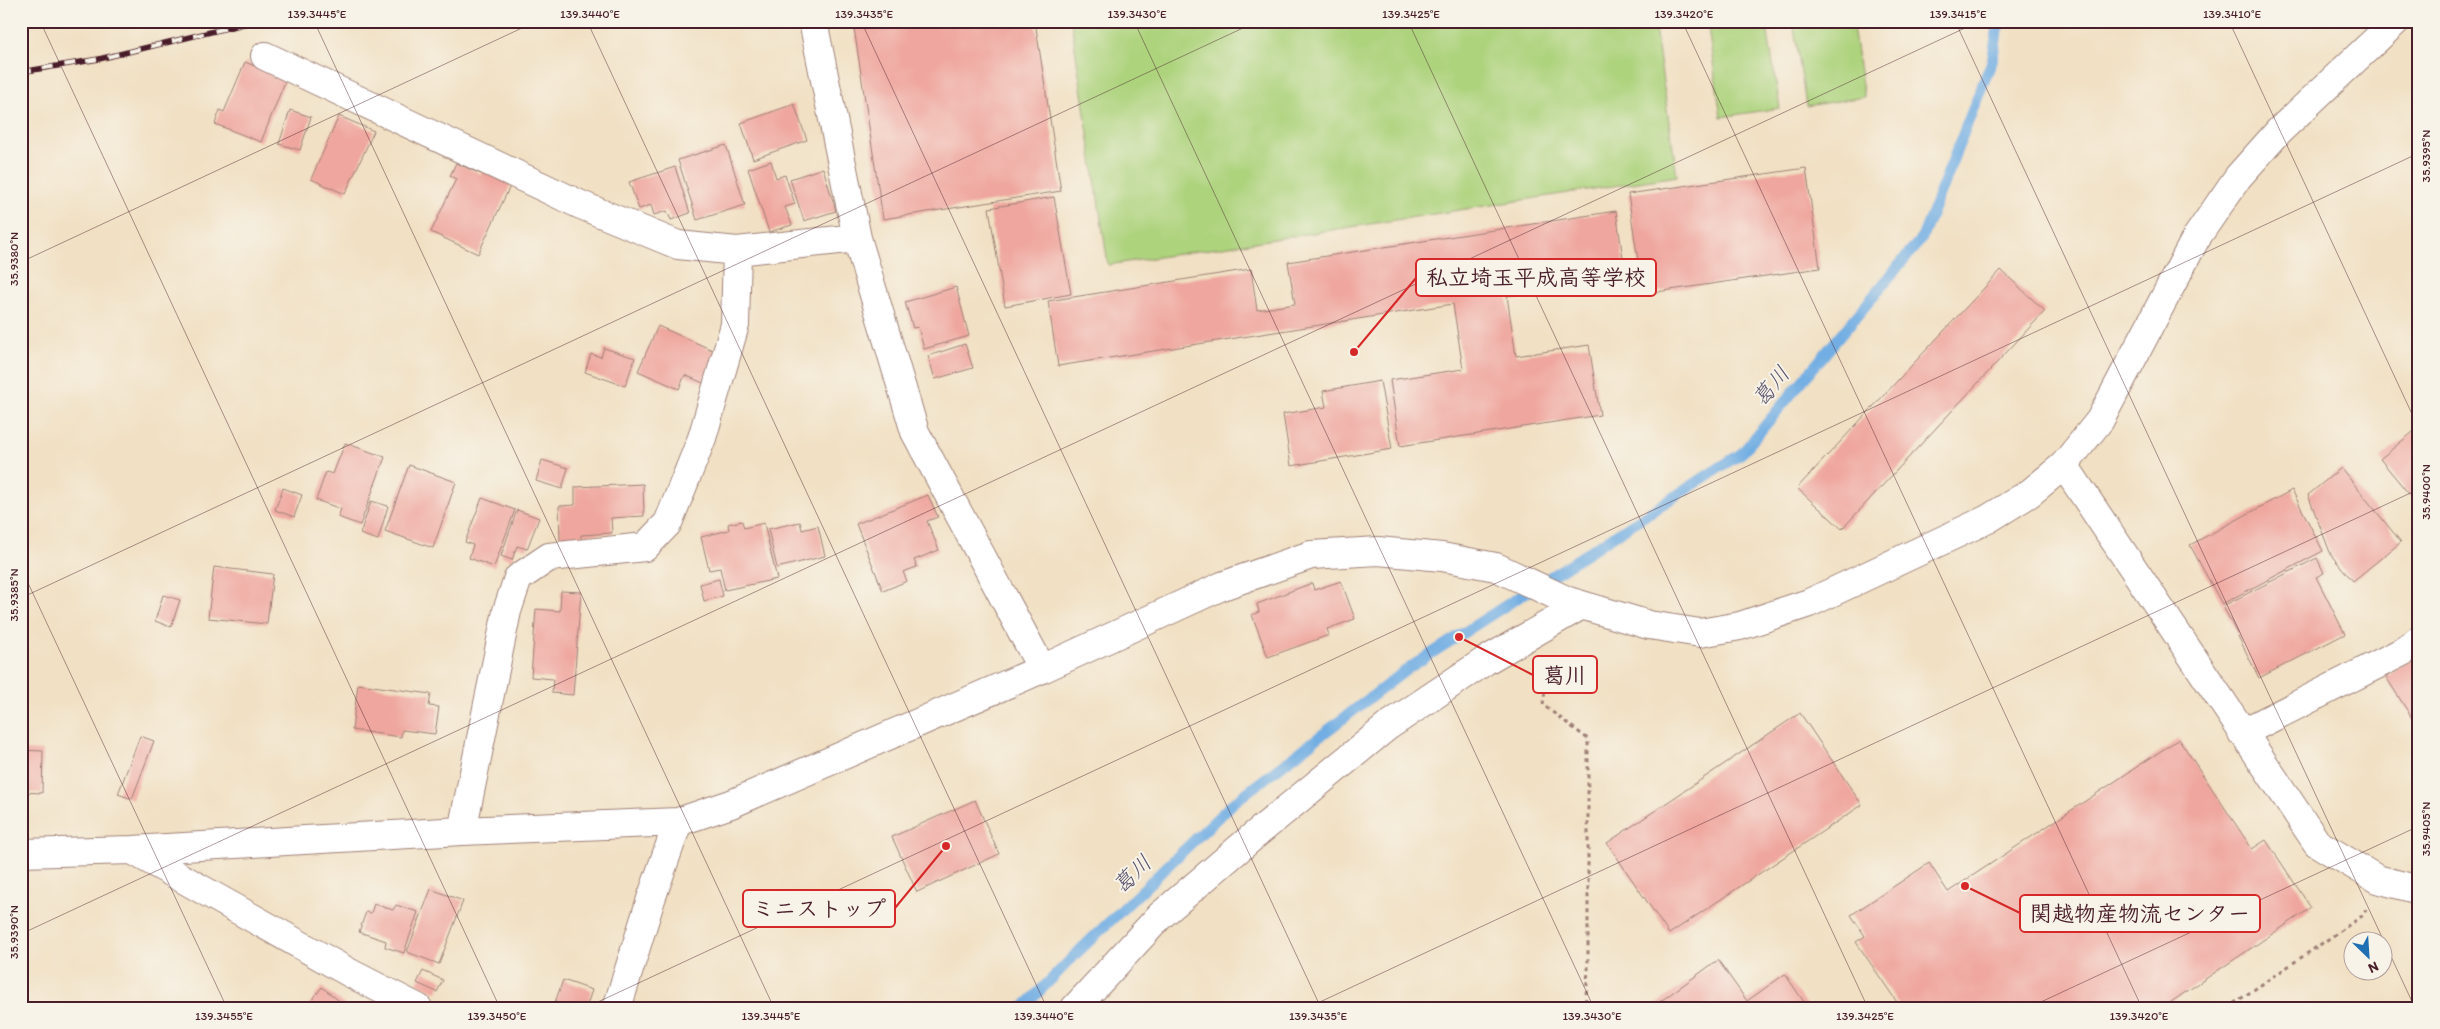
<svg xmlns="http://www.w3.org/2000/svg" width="2440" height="1029" font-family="Itim,'Klee One',sans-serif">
<rect width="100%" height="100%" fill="#f7f3e8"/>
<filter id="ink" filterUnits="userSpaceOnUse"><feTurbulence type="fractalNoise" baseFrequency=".02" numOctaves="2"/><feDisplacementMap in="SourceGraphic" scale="10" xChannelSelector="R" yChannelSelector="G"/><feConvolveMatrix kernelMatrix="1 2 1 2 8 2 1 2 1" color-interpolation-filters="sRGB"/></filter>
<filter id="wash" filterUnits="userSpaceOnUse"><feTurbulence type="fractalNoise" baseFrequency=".0096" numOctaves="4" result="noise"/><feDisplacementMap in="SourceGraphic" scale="20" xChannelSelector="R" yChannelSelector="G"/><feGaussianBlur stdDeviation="1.12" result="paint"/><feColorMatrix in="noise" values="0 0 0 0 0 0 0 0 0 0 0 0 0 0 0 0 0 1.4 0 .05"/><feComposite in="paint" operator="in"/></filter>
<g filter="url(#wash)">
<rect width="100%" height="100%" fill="#f1e0c3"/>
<path fill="#add37d" stroke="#7c7954" d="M1071,21H1654L1677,176L1108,265Z
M1707,21H1766L1780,108L1721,117Z
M1793,21H1852L1864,97L1806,106Z"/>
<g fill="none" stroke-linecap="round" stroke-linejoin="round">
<path stroke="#72aee3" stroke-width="11" d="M1023,1008L1079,951L1233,803L1409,668L1742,453L1922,238L1992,61L1999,21"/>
</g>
<g id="blocks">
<path fill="#efa69e" d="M853,21H1035L1061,191L883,219Z
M245,62L286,79L261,142L215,124L220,110L224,112Z
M794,104L807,140L753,159L741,123Z
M290,110L311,117L300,150L279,144Z
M339,116L374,131L345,194L311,179Z
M726,145L745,205L697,220L678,160Z
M771,161L776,178L785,175L795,204L785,207L792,225L769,232L748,169Z
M456,163L481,174L483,170L511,184L478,254L431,232L456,179L450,176Z
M675,167L690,213L671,220L667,211L654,215L651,205L639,209L629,182Z
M823,168L836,211L804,221L790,179Z
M1806,168L1820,268L1643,294L1628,194Z
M1054,197L1071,294L1005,306L989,208Z
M1616,211L1626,278L1507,296L1516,356L1589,345L1600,415L1400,446L1390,380L1463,369L1453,304L1058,366L1048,301L1251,269L1257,310L1295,304L1288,262Z
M2001,270L2045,311L1842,529L1797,488Z
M956,287L969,336L924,349L918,327L913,328L905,302Z
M658,326L717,352L703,383L685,375L679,389L638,371Z
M965,344L973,368L935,379L928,356Z
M604,348L635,358L625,386L585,372L591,354L601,357Z
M1380,381L1392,449L1291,466L1283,414L1326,407L1323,391Z
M2419,427V506L2380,459Z
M345,443L385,457L360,525L338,517L341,509L316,500L326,472L333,474Z
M542,460L568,468L562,489L536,481Z
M409,465L456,482L433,548L385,531Z
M2341,468L2401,542L2353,581L2331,555L2308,495Z
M643,484L644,516L611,518L612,533L581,535V540L560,541L559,506L575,505V487Z
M283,488L302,495L294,517L275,510Z
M2292,490L2323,551L2222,604L2190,545Z
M928,495L938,517L927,521L939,550L914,560L917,567L903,572L907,581L883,591L856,524Z
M482,498L515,510L494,567L469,558L473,545L465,542Z
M371,501L388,506L378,540L360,534Z
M517,510L539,518L527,549L517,546L512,560L501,556Z
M742,521L744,528L764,523L777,579L725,590L720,568L709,570L701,537L729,530L728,524Z
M800,522L802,530L818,526L825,556L777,568L768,529Z
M2317,558L2324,573L2316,577L2345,634L2259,678L2223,606Z
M214,567L273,574L267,624L208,618Z
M719,579L723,596L704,601L700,584Z
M1341,581L1355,619L1327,629L1329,635L1268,657L1252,615L1259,612L1257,604L1312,583L1314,590Z
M561,591L581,592L573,695L552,693L553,679L531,677L536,609L560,611Z
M163,595L180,600L171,627L155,621Z
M2419,655V729L2386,677Z
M358,684L431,694L429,706L439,707L435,734L402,730L401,737L352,730Z
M1800,713L1862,805L1669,934L1607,843Z
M140,736L154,741L132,799L118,794Z
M2179,739L2252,849L2266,840L2311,908L2162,1008H1901L1856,942L1865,936L1851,915L1929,863L1948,892Z
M21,750L43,751L42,793L21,792Z
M975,800L999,854L917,892L892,837Z
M431,889L463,901L439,964L407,952Z
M374,904L393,910L396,905L418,912L404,953L385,947L386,941L359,932L366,912L371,913Z
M1718,960L1747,1001L1785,974L1808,1008H1651Z
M423,971L443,980L437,992L417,983Z
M563,980L592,990L586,1008H553Z
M322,987L348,1008H306Z"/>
</g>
</g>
<g filter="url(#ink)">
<use href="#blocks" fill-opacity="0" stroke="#9e8077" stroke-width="1"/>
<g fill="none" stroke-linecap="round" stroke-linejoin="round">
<defs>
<path id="street" d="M813,21L857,238L915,432L1042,669
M265,56L581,205L678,245L737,251L857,238
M2242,733L2402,652L2419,640
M462,831L507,611L518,578L549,557L645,547L668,523L702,438L735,325L737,251
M132,850L350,973L418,1008
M21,853L132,850L462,831L678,822L731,804L1042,669L1222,586L1311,555L1378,551L1442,557L1496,567L1568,601L1649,625L1700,633L1740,626L1809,603L1988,519L2030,493L2064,465L2100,420L2196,238L2238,177L2279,131L2396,21
M617,1008L651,899L678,822
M1075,1008L1160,916L1256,834L1388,726L1485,661L1582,605"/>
<path id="secondary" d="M2064,465L2317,843L2377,879L2419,890"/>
</defs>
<use href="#street" stroke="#9e8077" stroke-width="30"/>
<use href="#secondary" stroke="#9e8077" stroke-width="30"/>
<path stroke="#9e8077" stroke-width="3" stroke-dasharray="4 4" stroke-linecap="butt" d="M1549,661L1543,705L1588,739V970L1585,1008
M2227,1008L2362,916L2366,910"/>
<use href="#street" stroke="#fff" stroke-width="28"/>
<use href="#secondary" stroke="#fff" stroke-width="28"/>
<defs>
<path id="rail" d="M21,72L99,59L256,21"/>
</defs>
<use href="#rail" stroke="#4a1f2b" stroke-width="5.5"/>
<use href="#rail" stroke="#f7f3e8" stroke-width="4" stroke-dasharray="11" stroke-linecap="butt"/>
</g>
</g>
<path fill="none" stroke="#4a1f2b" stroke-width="1" stroke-opacity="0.45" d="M40,21L500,1008M314,21L774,1008M587,21L1047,1008M861,21L1321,1008M1134,21L1594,1008M1408,21L1868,1008M1682,21L2142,1008M1955,21L2415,1008M2229,21L2419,429M21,262L537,21M21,568L227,1008M21,598L1258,21M21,934L1980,21M585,1008L2419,153M1307,1008L2419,489M2028,1008L2419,826"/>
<g text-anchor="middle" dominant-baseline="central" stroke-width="4" stroke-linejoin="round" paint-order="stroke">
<g font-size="22" font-style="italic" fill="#58516b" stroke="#f7f3e8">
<text transform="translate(1771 386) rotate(-50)">葛川</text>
<text transform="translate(1132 874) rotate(-44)">葛川</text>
</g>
</g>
<path fill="none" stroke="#d62828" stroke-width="2" d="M1354 352L1416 278M1459 637L1533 675M946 846L895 908M1965 886L2020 913"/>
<g fill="#d62828" stroke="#f7f3e8" stroke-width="2">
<circle cx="1354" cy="352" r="5"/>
<circle cx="1459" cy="637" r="5"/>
<circle cx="946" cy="846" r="5"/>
<circle cx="1965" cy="886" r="5"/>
</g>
<g fill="#f7f3e8" stroke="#d62828" stroke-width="2">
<rect x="1416" y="259" width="240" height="37" rx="5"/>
<rect x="1533" y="656" width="64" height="37" rx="5"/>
<rect x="743" y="890" width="152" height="37" rx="5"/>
<rect x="2020" y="895" width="240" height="37" rx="5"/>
</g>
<g font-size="22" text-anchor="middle" font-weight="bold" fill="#4a1f2b">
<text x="1536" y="285">私立埼玉平成高等学校</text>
<text x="1565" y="683">葛川</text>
<text x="819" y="916">ミニストップ</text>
<text x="2140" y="921">関越物産物流センター</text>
</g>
<rect width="2440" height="1029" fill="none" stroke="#f7f3e8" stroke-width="55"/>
<g transform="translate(2368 956) rotate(155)"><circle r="24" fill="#f7f3e8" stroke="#b29e9c"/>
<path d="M0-4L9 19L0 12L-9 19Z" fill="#1f6fb2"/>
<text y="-8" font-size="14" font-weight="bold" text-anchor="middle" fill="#4a1f2b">N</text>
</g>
<rect x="28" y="28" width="2384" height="974" fill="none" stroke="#4a1f2b" stroke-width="2"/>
<g font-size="12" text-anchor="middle" fill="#4a1f2b">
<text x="317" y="18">139.3445°E</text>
<text x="590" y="18">139.3440°E</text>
<text x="864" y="18">139.3435°E</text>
<text x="1137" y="18">139.3430°E</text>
<text x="1411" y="18">139.3425°E</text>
<text x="1684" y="18">139.3420°E</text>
<text x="1958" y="18">139.3415°E</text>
<text x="2232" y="18">139.3410°E</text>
<text transform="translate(2426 156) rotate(-90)" y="4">35.9395°N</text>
<text transform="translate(14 259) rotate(-90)" y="4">35.9380°N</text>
<text transform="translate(2426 492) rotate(-90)" y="4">35.9400°N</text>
<text transform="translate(14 595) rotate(-90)" y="4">35.9385°N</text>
<text transform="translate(2426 829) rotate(-90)" y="4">35.9405°N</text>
<text transform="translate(14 932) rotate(-90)" y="4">35.9390°N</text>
<text x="224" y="1020">139.3455°E</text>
<text x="497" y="1020">139.3450°E</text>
<text x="771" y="1020">139.3445°E</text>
<text x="1044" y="1020">139.3440°E</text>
<text x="1318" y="1020">139.3435°E</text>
<text x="1592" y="1020">139.3430°E</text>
<text x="1865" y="1020">139.3425°E</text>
<text x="2139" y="1020">139.3420°E</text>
</g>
</svg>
